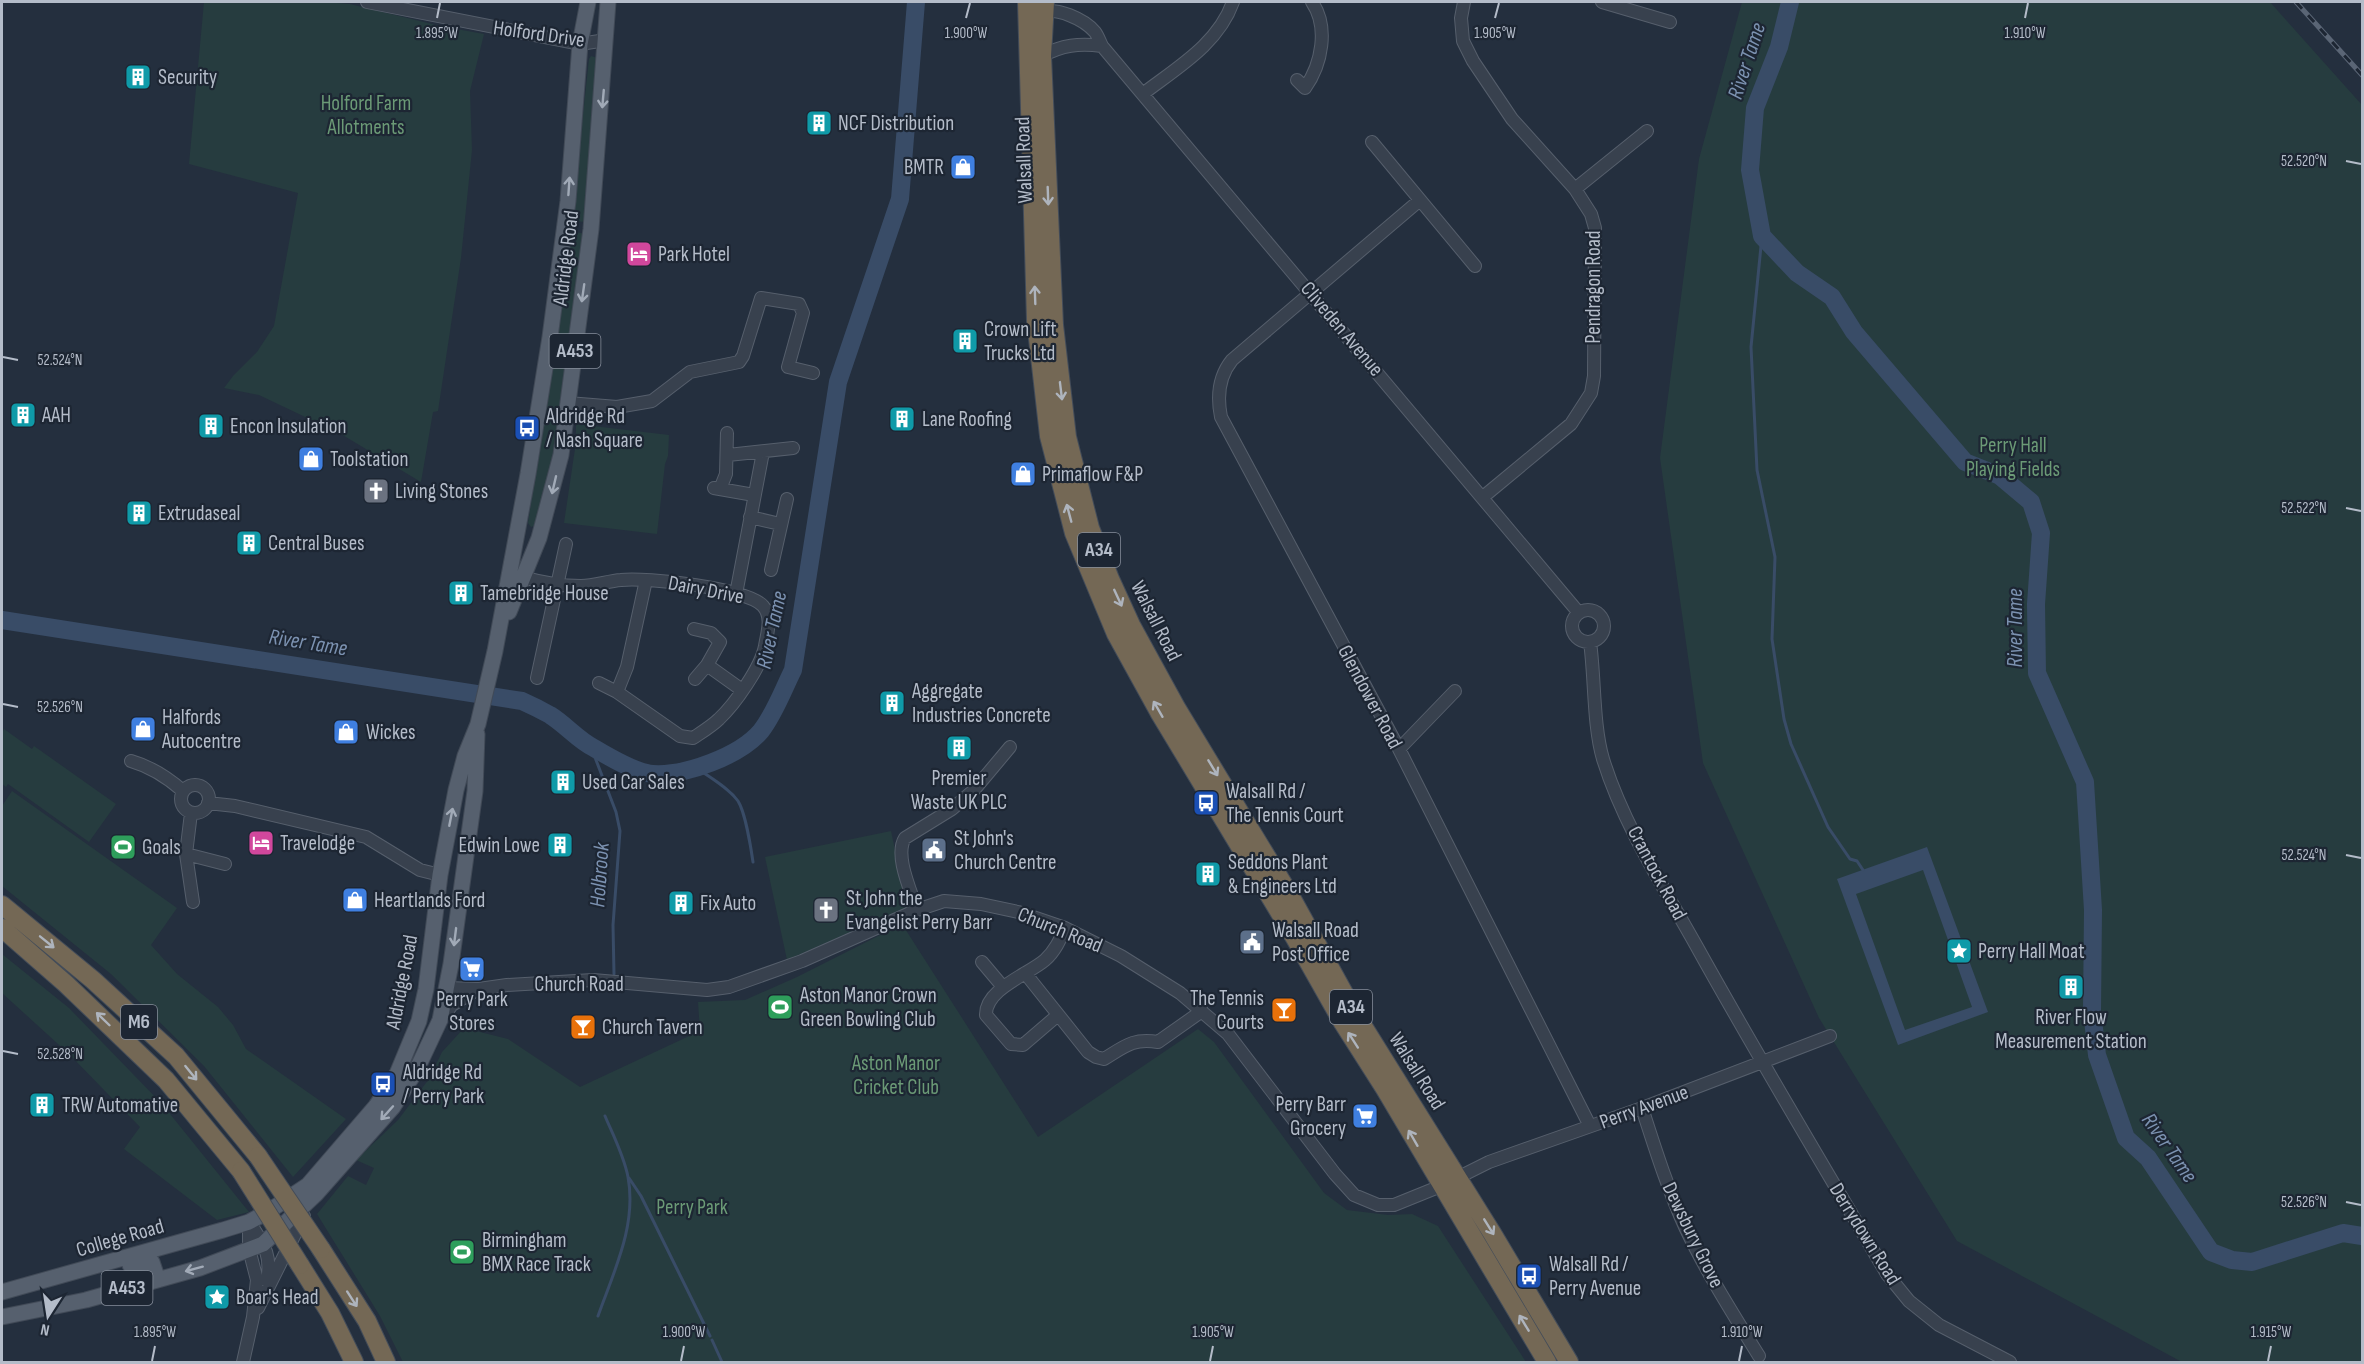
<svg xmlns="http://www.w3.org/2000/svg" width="2364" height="1364" font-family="'Sofia Sans Condensed',sans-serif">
<rect width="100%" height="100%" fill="#242f3e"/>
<path fill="#263c3f" d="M204,2H325L350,4L440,26L484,34L470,91L472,150L461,258L438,411L433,412L421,482L341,434L259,395L224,388L233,376L257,352L274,326L298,193L189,164Z
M1742,2H2270L2362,105V1362H2182L1957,1241L1819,1018L1703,763L1660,458L1699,159Z
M591,56L598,58L585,222L573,221L572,217L589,59Z
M576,232L585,234L557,455L536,525L531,527L528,523L571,233Z
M576,424L669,435L668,456L665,464L657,534L564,523L576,442Z
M4,729L32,749L34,746L116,804L89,842L8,784L6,787L2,784V733Z
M12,791L177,908L151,945L177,974L218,1007L233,1025L246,1049L346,1119L293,1177L204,1066L111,974L2,886V806Z
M891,831L907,907L787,960L765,857Z
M902,924L1038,1137L1198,1029L1214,1042L1324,1193L1347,1210L1388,1215L1412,1214L1438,1226L1526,1362H403L380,1316L317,1214L348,1176L366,1185L374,1168L356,1160L398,1120L429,1079L442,1052L464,1028L508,1039L580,1087L700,1031L698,1002L745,1000L797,977Z
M2,954L69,1008L162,1104L249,1212L217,1220L124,1149L140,1127L69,1054L2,993Z"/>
<path fill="#394c67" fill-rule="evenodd" d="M1927,847L1988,1012L1898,1045L1837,879ZM1923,870L1972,1007L1905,1030L1856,894Z"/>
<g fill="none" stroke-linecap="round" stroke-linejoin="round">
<path stroke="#394c67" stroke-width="3" d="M1762,236L1751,347L1757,470L1775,557L1772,639L1784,719L1791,744L1828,827L1850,859L1857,861L1863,870
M591,747L616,812L620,831L613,925L614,974
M697,768C710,778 728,787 738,801C745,812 751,848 753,862
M629,1178L641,1196L710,1336
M598,1316C614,1271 637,1225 628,1177C624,1156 613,1135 605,1116
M712,1340L722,1362"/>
<path stroke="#394c67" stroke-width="18" d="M1790,2L1779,47L1755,108L1750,170L1762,236L1797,273L1832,297L1854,332L1965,462L2000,476L2031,502L2041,533L2036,604L2037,673L2085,782L2093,910L2092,1011L2097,1055L2126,1138L2148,1158L2211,1252L2232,1260L2252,1262L2343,1233L2362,1236
M2,620L522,701C531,705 541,710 550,715C566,725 578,740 594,748C609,757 636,773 653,774C685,776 740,756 761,731C775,713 783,690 793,670L838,382L900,199L916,2"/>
<defs>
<path id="minor" d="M367,2L580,44L606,40
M1464,2L1461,18L1463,41L1473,61L1512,119L1575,189L1591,214L1595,228L1594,376L1591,393L1571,424L1483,497
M1602,2L1670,22
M1040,14C1055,5 1085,20 1095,32C1098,36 1100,42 1102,46L1579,613
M1042,56C1062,45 1079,43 1102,46
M1297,80L1305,88C1322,64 1329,27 1312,2
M1144,93C1178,67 1218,44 1233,2
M1372,142L1475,266
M1575,189L1647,131
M1420,200L1232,360C1219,376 1217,397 1221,417L1399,749L1590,1126
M568,403L617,407L652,401L690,372L739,362L743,356L761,298L799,304L803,313L788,367L813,373
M728,455L793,448
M714,488L754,495
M720,489L726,474L727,433
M750,517L780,524
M771,570L787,499
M522,577C540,582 561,586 581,586C594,586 608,581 621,580C646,577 748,588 763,606C773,617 767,633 765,646C761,667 735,704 719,719C712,726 702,732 693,738L680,736L617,692L599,683
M736,594L763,452
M1572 626a16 16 0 1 1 32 0a16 16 0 1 1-32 0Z
M694,629L711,633L720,642L707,665L742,690
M1590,642C1595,678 1593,725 1603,759C1623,824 1664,888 1697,947C1758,1057 1823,1165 1887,1274L1909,1301L1939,1325L2010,1362
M537,678L566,544
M695,679L707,665
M617,692L627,667L646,580
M1399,749L1455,691
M131,761C152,767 167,777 183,791
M181 799a14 14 0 1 1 28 0a14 14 0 1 1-28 0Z
M208,803L235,806L366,837L420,870L440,875
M191,813L186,854L193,902
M186,854L225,864
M917,910C911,891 894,855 905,838L952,809L974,790L1010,747
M982,962L1003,987
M1025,973L1088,1052L1096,1057L1104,1059C1125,1046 1133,1038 1158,1042L1202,1011
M446,988L479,989L507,985L593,980L707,990L729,987L802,961L917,910L944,901L981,904L1018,912L1065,928L1121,956L1180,993L1228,1034L1335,1174L1354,1195L1378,1205H1394L1441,1186L1489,1162L1642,1108L1830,1036
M1058,1015L1023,1045L1011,1044L986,1015C985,989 1029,974 1045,960C1055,951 1060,940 1065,928
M441,1019L452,1005L478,989
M1642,1108C1655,1148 1668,1190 1686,1229C1707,1273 1733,1314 1759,1356
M250,1223C264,1245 272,1255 267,1281
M258,1308L304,1216
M243,1362L253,1317L257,1280L249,1249V1222"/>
<path id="major" d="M509,612L539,538L561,455L591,229L608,2
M130,1265L152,1262L156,1274L155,1279
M2,1292L223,1230L249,1222L269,1211L308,1185L376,1106L397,1074L419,1021L426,989L440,875L456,790L465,756L478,724L495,651L528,474L550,337L568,201L580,44L588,2
M2,1317L86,1300L200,1268L263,1244L316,1194L393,1107L417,1069L440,1020L451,964L475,791L477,734"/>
<path id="highway" d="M1027,2L1036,321L1049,436L1074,533L1116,634L1159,712L1295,938L1343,1023L1385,1089L1547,1362
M1045,2L1042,56L1054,325L1067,437L1090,528L1110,579L1131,625L1177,709L1291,897L1356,1015L1492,1233L1569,1362
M2,905L93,980L176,1056L258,1156
M2,928L66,984L166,1080L241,1171
M321,1249L367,1321L386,1362
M300,1265L330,1313L354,1362"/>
</defs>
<use href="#minor" stroke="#565f6c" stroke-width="14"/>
<use href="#major" stroke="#414a57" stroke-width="17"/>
<use href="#highway" stroke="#434c59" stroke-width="20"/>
<use href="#minor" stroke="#38414e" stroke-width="12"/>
<use href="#major" stroke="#56606e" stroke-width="15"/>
<use href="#highway" stroke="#746855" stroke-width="18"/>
<defs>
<path id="rail" d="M2296,2L2362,75"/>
</defs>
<use href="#rail" stroke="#5a6575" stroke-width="5"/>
<use href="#rail" stroke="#1d2633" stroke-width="3" stroke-dasharray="9" stroke-linecap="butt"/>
<defs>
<path id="highway-bridge" d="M258,1156L321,1249
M241,1171L300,1265"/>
</defs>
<use href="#highway-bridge" stroke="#434c59" stroke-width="20" stroke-linecap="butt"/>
<use href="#highway-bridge" stroke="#746855" stroke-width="18"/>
</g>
<defs><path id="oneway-shaft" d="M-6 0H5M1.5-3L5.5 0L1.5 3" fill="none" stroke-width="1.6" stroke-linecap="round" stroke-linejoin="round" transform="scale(1.5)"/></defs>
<g stroke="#a1aab7">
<use href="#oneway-shaft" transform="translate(603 99) rotate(95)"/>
<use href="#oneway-shaft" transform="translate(569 186) rotate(-86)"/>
<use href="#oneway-shaft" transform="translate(583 293) rotate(98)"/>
<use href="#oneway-shaft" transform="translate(554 485) rotate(103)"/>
<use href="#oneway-shaft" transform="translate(451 817) rotate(-79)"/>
<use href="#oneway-shaft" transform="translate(455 937) rotate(97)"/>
<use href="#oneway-shaft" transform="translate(387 1113) rotate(132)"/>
<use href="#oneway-shaft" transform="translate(194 1269) rotate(165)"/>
</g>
<g stroke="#aeb4bd">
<use href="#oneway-shaft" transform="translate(1048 196) rotate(88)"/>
<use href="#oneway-shaft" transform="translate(1035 295) rotate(-92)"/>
<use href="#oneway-shaft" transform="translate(1061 391) rotate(83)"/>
<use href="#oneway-shaft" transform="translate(1069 513) rotate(-105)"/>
<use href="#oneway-shaft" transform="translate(1118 598) rotate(65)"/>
<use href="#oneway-shaft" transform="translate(1158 709) rotate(-120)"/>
<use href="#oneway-shaft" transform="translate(1213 768) rotate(59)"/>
<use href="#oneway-shaft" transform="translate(47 942) rotate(39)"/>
<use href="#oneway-shaft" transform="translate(103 1019) rotate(-136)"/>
<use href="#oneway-shaft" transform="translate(1353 1040) rotate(-123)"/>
<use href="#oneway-shaft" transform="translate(191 1073) rotate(51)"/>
<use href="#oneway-shaft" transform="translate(1413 1138) rotate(-120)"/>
<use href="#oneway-shaft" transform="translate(1489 1227) rotate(58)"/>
<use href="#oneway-shaft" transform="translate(352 1299) rotate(57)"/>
<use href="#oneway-shaft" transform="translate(1524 1323) rotate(-121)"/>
</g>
<path fill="none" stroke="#b4bcc9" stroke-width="2" d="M437,18L440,3M966,18L970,3M1495,18L1499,3M2025,18L2028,3M2346,161L2361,164M3,357L18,360M2346,508L2361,511M3,704L18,707M2346,855L2361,858M3,1051L18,1054M2346,1202L2361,1205M152,1361L155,1346M681,1361L684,1346M1210,1361L1213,1346M1739,1361L1742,1346M2268,1361L2271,1346"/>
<defs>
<symbol id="building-square" viewBox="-11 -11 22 22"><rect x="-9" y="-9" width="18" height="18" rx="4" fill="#0f9aa8" stroke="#1d2633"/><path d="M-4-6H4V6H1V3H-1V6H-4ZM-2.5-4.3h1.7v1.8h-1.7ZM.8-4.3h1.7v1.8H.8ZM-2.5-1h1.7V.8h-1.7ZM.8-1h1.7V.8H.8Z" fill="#fff"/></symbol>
<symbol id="shop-square" viewBox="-11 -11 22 22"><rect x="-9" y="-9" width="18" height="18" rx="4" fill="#3f7fe0" stroke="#1d2633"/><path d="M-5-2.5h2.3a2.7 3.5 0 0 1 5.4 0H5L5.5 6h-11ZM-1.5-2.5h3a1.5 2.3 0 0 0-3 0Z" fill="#fff"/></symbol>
<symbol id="hotel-square" viewBox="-11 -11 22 22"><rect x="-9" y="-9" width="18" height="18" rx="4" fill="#d1479c" stroke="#1d2633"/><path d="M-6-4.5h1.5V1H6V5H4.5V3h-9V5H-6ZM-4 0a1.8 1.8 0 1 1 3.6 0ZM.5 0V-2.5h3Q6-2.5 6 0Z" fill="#fff"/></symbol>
<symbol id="bus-square" viewBox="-11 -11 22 22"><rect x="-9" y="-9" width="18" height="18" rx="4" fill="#1a4fb4" stroke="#1d2633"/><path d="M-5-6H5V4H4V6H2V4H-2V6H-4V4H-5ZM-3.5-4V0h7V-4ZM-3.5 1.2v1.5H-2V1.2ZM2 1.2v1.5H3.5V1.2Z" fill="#fff"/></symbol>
<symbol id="church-square" viewBox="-11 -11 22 22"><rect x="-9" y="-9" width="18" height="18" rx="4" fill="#6b7280" stroke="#1d2633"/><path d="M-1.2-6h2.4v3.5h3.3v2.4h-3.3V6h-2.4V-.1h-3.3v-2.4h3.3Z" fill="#fff"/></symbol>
<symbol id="stadium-square" viewBox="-11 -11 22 22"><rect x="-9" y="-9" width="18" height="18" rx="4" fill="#2e9e5b" stroke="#1d2633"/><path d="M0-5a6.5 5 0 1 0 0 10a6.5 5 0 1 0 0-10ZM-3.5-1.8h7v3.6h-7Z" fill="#fff"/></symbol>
<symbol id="civic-square" viewBox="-11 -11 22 22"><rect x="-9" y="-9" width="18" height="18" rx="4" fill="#5c6f8a" stroke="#1d2633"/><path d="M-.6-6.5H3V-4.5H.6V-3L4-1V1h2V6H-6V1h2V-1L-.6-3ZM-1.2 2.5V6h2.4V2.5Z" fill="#fff"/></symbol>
<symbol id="sight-square" viewBox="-11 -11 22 22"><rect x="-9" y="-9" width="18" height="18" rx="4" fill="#0f9aa8" stroke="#1d2633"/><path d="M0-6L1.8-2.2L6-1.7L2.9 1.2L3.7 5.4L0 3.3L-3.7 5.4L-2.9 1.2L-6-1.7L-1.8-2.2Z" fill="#fff"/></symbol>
<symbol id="supermarket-square" viewBox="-11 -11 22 22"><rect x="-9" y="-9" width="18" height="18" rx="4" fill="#3f7fe0" stroke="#1d2633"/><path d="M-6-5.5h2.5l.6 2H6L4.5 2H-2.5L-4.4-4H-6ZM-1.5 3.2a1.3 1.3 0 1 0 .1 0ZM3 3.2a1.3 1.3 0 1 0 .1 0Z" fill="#fff"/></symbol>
<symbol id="bar-square" viewBox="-11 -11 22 22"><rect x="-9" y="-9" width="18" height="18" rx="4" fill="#e8710a" stroke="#1d2633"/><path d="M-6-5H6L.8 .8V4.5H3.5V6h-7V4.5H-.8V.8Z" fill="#fff"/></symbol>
</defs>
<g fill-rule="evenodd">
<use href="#building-square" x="123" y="62" width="30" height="30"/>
<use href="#building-square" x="804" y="108" width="30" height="30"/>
<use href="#shop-square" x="948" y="152" width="30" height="30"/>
<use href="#hotel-square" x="624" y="239" width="30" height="30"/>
<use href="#building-square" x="950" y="326" width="30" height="30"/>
<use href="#building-square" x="8" y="400" width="30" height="30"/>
<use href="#building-square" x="887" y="404" width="30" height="30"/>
<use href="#building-square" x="196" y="411" width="30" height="30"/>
<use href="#bus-square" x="512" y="413" width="30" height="30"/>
<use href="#shop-square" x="296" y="444" width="30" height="30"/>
<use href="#shop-square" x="1008" y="459" width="30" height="30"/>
<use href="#church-square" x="361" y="476" width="30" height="30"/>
<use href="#building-square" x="124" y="498" width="30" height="30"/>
<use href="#building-square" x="234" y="528" width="30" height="30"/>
<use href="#building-square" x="446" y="578" width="30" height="30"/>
<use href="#building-square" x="877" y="688" width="30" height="30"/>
<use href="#shop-square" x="128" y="714" width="30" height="30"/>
<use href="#shop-square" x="331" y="717" width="30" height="30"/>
<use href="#building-square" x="944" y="733" width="30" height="30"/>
<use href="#building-square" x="548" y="767" width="30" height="30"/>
<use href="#bus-square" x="1191" y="788" width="30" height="30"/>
<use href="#hotel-square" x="246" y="828" width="30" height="30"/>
<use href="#building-square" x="545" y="830" width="30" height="30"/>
<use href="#stadium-square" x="108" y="832" width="30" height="30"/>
<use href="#civic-square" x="919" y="835" width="30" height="30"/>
<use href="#building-square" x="1193" y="859" width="30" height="30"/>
<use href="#shop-square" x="340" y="885" width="30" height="30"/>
<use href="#building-square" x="666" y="888" width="30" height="30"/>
<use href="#church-square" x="811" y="895" width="30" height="30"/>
<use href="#civic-square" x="1237" y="927" width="30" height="30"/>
<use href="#sight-square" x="1944" y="936" width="30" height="30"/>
<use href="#supermarket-square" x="457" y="954" width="30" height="30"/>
<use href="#building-square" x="2056" y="972" width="30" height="30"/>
<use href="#stadium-square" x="765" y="992" width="30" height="30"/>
<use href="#bar-square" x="1269" y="995" width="30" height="30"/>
<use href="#bar-square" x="568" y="1012" width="30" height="30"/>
<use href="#bus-square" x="368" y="1069" width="30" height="30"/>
<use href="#building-square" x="27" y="1090" width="30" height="30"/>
<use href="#supermarket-square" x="1350" y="1101" width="30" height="30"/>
<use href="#stadium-square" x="447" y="1237" width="30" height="30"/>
<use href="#bus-square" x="1514" y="1261" width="30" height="30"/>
<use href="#sight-square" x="202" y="1282" width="30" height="30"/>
</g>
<g text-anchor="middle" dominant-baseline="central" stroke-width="4.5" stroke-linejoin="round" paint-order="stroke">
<g fill="#1d2633" stroke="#878f9c" stroke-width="1.5">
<rect x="549.5" y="334" width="51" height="34" rx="4.5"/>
<rect x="1078" y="533" width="42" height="34" rx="4.5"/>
<rect x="1330" y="990" width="42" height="34" rx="4.5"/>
<rect x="121" y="1005" width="36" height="34" rx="4.5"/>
<rect x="101.5" y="1271" width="51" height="34" rx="4.5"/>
</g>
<g font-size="20" font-weight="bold" fill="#b4bcc9">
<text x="575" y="351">A453</text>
<text x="1099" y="550">A34</text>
<text x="1351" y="1007">A34</text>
<text x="139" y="1022">M6</text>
<text x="127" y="1288">A453</text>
</g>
<g font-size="21" fill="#b4bcc9" stroke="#1d2633">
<text transform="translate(539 34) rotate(8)">Holford Drive</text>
<text transform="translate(1024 160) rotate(-92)">Walsall Road</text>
<text transform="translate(566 258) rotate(-83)">Aldridge Road</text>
<text transform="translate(1593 287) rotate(-90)">Pendragon Road</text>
<text transform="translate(1342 329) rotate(50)">Cliveden Avenue</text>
<text transform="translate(706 590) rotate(11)">Dairy Drive</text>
<text transform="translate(1156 621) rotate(63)">Walsall Road</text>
<text transform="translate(1370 697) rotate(62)">Glendower Road</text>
<text transform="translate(1657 873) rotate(62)">Crantock Road</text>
<text transform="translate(1060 930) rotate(22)">Church Road</text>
<text transform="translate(402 982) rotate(-79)">Aldridge Road</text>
<text x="579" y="984">Church Road</text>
<text transform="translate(1417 1071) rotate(58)">Walsall Road</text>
<text transform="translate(1644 1107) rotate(-20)">Perry Avenue</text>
<text transform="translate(1865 1234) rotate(58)">Derrydown Road</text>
<text transform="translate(1693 1235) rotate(64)">Dewsbury Grove</text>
<text transform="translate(120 1238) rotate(-16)">College Road</text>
</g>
<g font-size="21" fill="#b4bcc9" stroke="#1d2633" text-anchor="start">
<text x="158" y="77">Security</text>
<text x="838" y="123">NCF Distribution</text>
<text x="944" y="167" text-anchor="end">BMTR</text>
<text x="658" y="254">Park Hotel</text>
<text x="984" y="329">Crown Lift<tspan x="984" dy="24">Trucks Ltd</tspan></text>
<text x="42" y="415">AAH</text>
<text x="546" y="416">Aldridge Rd<tspan x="546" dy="24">/ Nash Square</tspan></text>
<text x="922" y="419">Lane Roofing</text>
<text x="230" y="426">Encon Insulation</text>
<text x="330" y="459">Toolstation</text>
<text x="1042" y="474">Primaflow F&amp;P</text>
<text x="395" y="491">Living Stones</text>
<text x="158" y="513">Extrudaseal</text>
<text x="268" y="543">Central Buses</text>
<text x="480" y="593">Tamebridge House</text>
<text x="912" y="691">Aggregate<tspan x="912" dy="24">Industries Concrete</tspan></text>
<text x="162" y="717">Halfords<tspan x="162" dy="24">Autocentre</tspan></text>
<text x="366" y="732">Wickes</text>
<text x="959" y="778" text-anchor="middle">Premier<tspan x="959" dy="24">Waste UK PLC</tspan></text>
<text x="582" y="782">Used Car Sales</text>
<text x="1226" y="791">Walsall Rd /<tspan x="1226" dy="24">The Tennis Court</tspan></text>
<text x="954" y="838">St John's<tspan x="954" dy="24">Church Centre</tspan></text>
<text x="280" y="843">Travelodge</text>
<text x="540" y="845" text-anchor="end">Edwin Lowe</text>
<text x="142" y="847">Goals</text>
<text x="1228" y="862">Seddons Plant<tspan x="1228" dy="24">&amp; Engineers Ltd</tspan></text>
<text x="846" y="898">St John the<tspan x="846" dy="24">Evangelist Perry Barr</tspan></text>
<text x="374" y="900">Heartlands Ford</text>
<text x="700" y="903">Fix Auto</text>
<text x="1272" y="930">Walsall Road<tspan x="1272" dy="24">Post Office</tspan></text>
<text x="1978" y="951">Perry Hall Moat</text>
<text x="800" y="995">Aston Manor Crown<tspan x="800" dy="24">Green Bowling Club</tspan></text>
<text x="1264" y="998" text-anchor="end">The Tennis<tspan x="1264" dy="24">Courts</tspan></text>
<text x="472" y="999" text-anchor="middle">Perry Park<tspan x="472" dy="24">Stores</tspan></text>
<text x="2071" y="1017" text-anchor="middle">River Flow<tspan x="2071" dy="24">Measurement Station</tspan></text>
<text x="602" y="1027">Church Tavern</text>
<text x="403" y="1072">Aldridge Rd<tspan x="403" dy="24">/ Perry Park</tspan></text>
<text x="1346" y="1104" text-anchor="end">Perry Barr<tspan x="1346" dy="24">Grocery</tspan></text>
<text x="62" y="1105">TRW Automative</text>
<text x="482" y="1240">Birmingham<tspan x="482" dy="24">BMX Race Track</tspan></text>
<text x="1549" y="1264">Walsall Rd /<tspan x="1549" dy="24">Perry Avenue</tspan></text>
<text x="236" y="1297">Boar's Head</text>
</g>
<g font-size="21" fill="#6b9a76" stroke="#1d2633">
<text x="366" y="103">Holford Farm<tspan x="366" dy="24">Allotments</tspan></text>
<text x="2013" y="445">Perry Hall<tspan x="2013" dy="24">Playing Fields</tspan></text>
<text x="896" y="1063">Aston Manor<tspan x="896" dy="24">Cricket Club</tspan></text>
<text x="692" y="1207">Perry Park</text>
</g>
<g font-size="22" font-style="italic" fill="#7c92b1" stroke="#1d2633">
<text transform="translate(1747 61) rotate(-72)">River Tame</text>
<text transform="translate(2015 628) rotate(-90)">River Tame</text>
<text transform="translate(772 630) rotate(-78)">River Tame</text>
<text transform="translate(308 643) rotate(9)">River Tame</text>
<text transform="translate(600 875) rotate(-86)">Holbrook</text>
<text transform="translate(2169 1148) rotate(55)">River Tame</text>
</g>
</g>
<g font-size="15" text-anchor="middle" fill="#b4bcc9" stroke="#1d2633" stroke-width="4.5" stroke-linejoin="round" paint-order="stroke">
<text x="437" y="38">1.895°W</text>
<text x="966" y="38">1.900°W</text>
<text x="1495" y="38">1.905°W</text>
<text x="2025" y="38">1.910°W</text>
<text x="2304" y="166">52.520°N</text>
<text x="60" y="365">52.524°N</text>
<text x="2304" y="513">52.522°N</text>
<text x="60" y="712">52.526°N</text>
<text x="2304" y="860">52.524°N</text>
<text x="60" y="1059">52.528°N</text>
<text x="2304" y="1207">52.526°N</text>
<text x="155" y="1337">1.895°W</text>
<text x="684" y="1337">1.900°W</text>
<text x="1213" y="1337">1.905°W</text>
<text x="1742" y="1337">1.910°W</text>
<text x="2271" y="1337">1.915°W</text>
</g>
<rect width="2364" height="1364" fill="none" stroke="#b4bcc9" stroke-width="6"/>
<g transform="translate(48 1316) rotate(192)" stroke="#1d2633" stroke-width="4.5" paint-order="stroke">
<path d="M0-4.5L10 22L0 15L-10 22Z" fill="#b4bcc9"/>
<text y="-9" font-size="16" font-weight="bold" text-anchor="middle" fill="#b4bcc9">N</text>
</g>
</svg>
